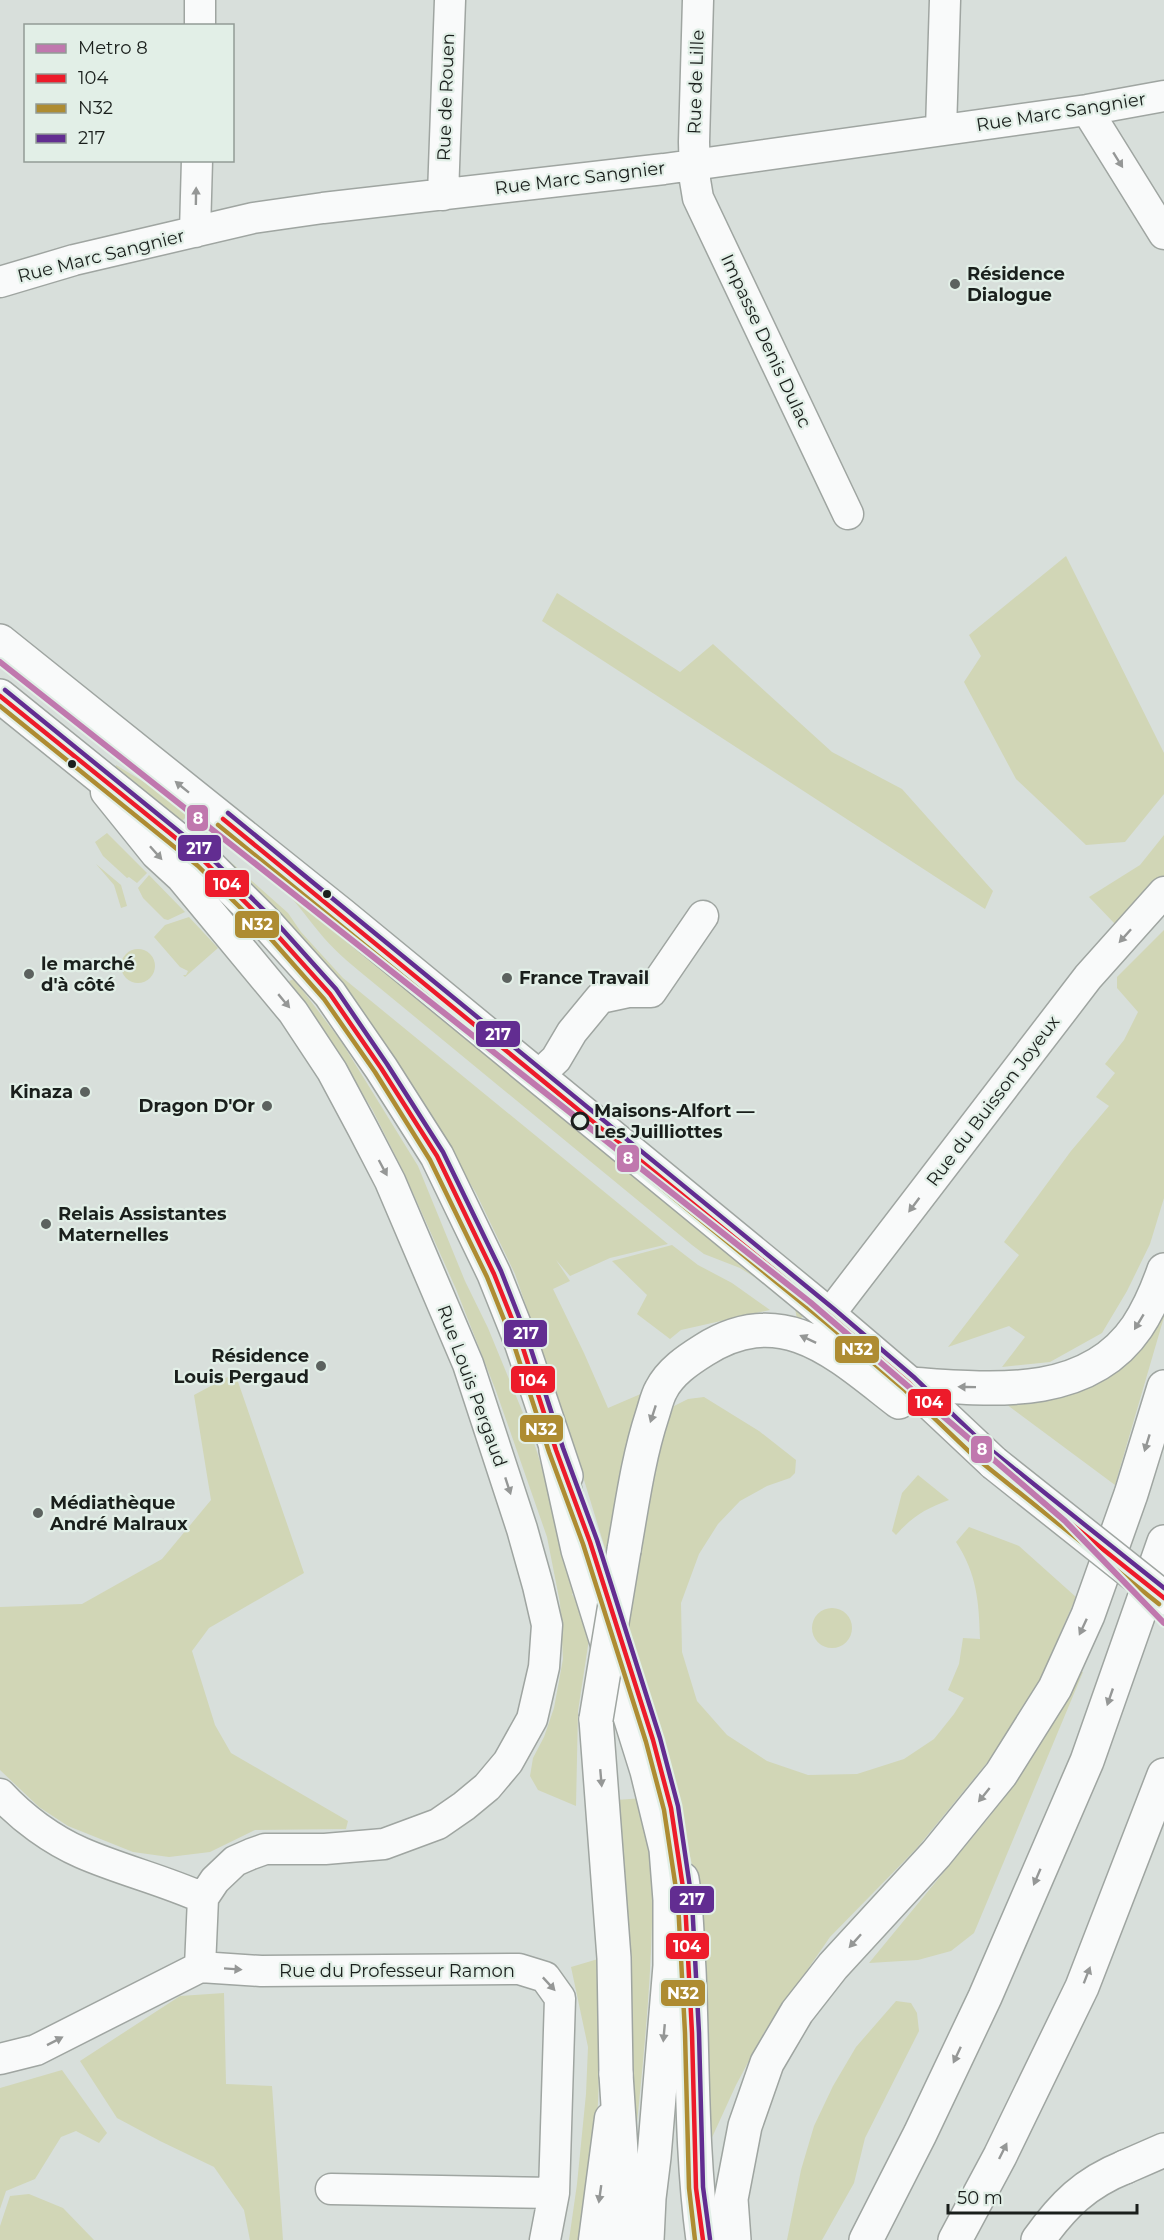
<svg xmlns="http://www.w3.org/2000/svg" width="1164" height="2240" font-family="Montserrat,sans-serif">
<rect width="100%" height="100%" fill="#d8dfdb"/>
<path fill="#d1d6b6" d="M1066,556L1164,753V794L1125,842L1086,845L1016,779L964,682L981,656L969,635Z
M557,593L680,672L713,644L832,752L902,789L993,891L985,909L542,621Z
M116,765L192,811L182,821L115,768Z
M107,833L147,873L137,883L129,877L127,878L103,856L95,842Z
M1164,835V878L1116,925L1089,897L1140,865Z
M225,857L288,913L301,932L343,978L668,1244L610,1258L570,1276L556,1260L570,1281L553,1289L584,1353L608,1408L643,1393L607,1555L565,1418L515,1274L476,1193L438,1131L333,975L267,900Z
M96,864L121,885L127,906L121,908L114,885Z
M149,875L185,912L168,920L164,919L143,898L138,888Z
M280,882L804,1314L798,1323L795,1309L759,1280L740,1268L704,1254L692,1245L364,975C348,962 332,948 319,932C305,915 294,899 278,884Z
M189,917L218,948L185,977L183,975H186L188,971L180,967L154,937L165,925Z
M1164,930V1198L1150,1244L1127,1291L1102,1333L1050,1362L1002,1367L1025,1337L1009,1326L948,1347L1019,1255L1004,1242L1071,1151L1109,1106L1096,1097L1115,1073L1105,1064L1124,1040L1138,1012L1117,988V977Z
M121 966a17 17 0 1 1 34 0a17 17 0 1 1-34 0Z
M294,979L341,1041L418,1166L465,1281L488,1328L530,1430L580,1587L572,1594L591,1626L578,1711L576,1806L538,1790L530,1776L533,1758L544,1737L554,1708L563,1659L560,1603L547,1537L496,1391L456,1289L404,1173L372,1109L289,981Z
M672,1245L698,1265L732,1283L770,1310L681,1330L670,1339L637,1314L647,1295L612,1261Z
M1164,1307V1317L1115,1485L1006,1404L1039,1398L1094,1378L1135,1355Z
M235,1373L304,1573L209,1628L192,1651L215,1725L231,1753L348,1821L346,1829L255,1830L210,1852L169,1857L133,1852L68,1826L39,1807L0,1770V1607L82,1604L162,1559L211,1500L194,1395Z
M704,1397L759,1431L796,1460L795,1473L790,1478L767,1486L740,1501L718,1524L699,1554L681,1603L682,1652L697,1701L727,1735L767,1761L808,1775L857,1774L904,1759L934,1739L954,1714L964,1698L948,1690L959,1664L963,1638L980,1639C979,1602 977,1574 956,1542L969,1527L1019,1546L1076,1597L1035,1691L990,1759L917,1848L830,1937L765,2031L736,2085L709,2144L700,1950L692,1865L673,1776L622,1621L661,1440L674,1406L688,1399Z
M918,1475L949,1500C925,1509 913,1516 896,1535L892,1531L902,1493Z
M812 1628a20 20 0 1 1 40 0a20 20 0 1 1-40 0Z
M1076,1671L1083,1672L974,1933L951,1951L918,1960L869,1963L990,1816L1024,1768Z
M644,1798C652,1839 652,1879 652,1922C650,2006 640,2090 632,2174L616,1800Z
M598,1959C601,2053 601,2148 581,2240H569L577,2184L586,2094L588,2047L571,1967Z
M224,1993L226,2084L272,2086L283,2240H250L244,2210L214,2167L160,2141L117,2118L80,2061L180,1996Z
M896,2001L911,2003L917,2013L919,2031L865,2138L854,2183L822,2240H787L801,2170L814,2126L833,2086L856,2047Z
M62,2070L107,2133L99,2143L76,2131L61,2137L35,2179L6,2191L0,2209V2088Z
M29,2194L63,2208L94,2240H0V2226L10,2196Z"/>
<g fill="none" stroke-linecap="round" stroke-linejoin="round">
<defs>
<path id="street" d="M698,0L694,142L695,180L698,198L848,514
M200,26V0
M1087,110L1164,234
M941,130L945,0
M443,195L450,0
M195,232L197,160
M0,282L74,260L253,218L323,208L664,169L1087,110L1164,96
M106,792L156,854L181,877L293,1012L332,1071L363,1129L390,1181L468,1364L522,1529L538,1586L547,1625L544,1667L532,1719L508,1762L487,1787L464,1806L438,1824L384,1844L325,1849H265L251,1854L235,1861L215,1880L203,1898
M538,1076L556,1059L572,1032L600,998L628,992H651L703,916
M829,1315L1088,977L1164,892
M0,1794C22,1818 52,1840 82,1853C121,1870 163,1880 203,1898L200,1967
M0,2059L36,2050L200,1967L261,1971L519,1969L545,1977L560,1998L554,2193L545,2240
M331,2189L554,2193
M594,2240L610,2118"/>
<path id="primary" d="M0,641L342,915L829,1315L910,1384L994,1463
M0,696L203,860L268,925L330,994L381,1068L437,1156L494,1274L520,1339L566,1476
M624,1550C632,1505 638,1459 652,1416C655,1407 657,1397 661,1390C670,1372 688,1360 704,1350C783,1300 838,1355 899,1402
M596,1719L614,1958L616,2074
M682,1879C687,1909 687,1940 689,1970C693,2060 691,2151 703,2240
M1125,2167L1164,2150"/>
<path id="highway" d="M910,1384C987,1389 1086,1402 1137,1327C1149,1309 1157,1290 1164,1270
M556,1450L578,1550L647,1771L666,1849L670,1900V1966L654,2157L649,2198L647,2240
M616,2074L624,2198L623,2240
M734,2240L731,2199L745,2126L767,2063L797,2012L833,1966L936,1854L1001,1774L1055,1688L1088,1615L1131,1494L1164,1387
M866,2240L920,2134L985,1997L1087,1761L1164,1542
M955,2240L1000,2156L1082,1987L1164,1775
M1038,2240C1063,2205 1085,2183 1125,2167"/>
</defs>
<use href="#street" stroke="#9fa5a1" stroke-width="33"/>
<use href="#primary" stroke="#9fa5a1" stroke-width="36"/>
<use href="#highway" stroke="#9fa5a1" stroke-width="36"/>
<use href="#street" stroke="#f9fafa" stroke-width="30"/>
<use href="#primary" stroke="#f9fafa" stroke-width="33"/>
<use href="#highway" stroke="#f9fafa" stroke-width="33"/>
<defs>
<path id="primary-bridge" d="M994,1463L1164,1598
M596,1719L624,1550"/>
</defs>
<use href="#primary-bridge" stroke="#9fa5a1" stroke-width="36" stroke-linecap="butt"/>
<use href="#primary-bridge" stroke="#f9fafa" stroke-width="33"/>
<defs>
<path id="bus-1" d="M0,696L203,860L268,925L330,994L381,1068L437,1156L494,1274L520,1339L556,1450L590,1542L653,1740L671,1808L685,1901L692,2033L696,2188L703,2240
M223,819L829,1315L910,1384L981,1452L1164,1598"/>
<path id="bus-2" d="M0,706L198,866L263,930L324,999L375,1072L430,1160L487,1277L513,1342L549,1452L583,1544L646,1742L664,1810L678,1902L685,2033L689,2188L695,2240
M218,825L824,1321L905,1390L976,1458L1159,1604"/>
<path id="bus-3" d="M5,690L208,855L274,920L336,989L387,1064L443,1152L501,1271L527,1337L563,1448L597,1540L660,1738L678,1806L692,1901L699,2033L703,2187L710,2239
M228,813L834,1309L915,1378L986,1446L1164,1588"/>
</defs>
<use href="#bus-1" stroke="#e2efe7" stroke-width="9"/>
<use href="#bus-2" stroke="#e2efe7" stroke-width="9"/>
<use href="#bus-3" stroke="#e2efe7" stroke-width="9"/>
<use href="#bus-1" stroke="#ed1b2a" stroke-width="4.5"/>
<use href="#bus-2" stroke="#ae8c32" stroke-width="4.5"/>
<use href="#bus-3" stroke="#622d91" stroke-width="4.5"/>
<defs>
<path id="metro-1" d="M0,662L810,1302L1065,1521L1164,1623"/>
</defs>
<use href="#metro-1" stroke="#e2efe7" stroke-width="10"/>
<use href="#metro-1" stroke="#c078ae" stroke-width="6"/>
</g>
<defs><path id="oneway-solid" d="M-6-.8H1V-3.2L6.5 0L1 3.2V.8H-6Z" transform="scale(1.5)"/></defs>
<g fill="#959796">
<use href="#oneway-solid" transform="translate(1118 160) rotate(58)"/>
<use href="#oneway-solid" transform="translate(196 196) rotate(-89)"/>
<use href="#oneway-solid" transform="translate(182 787) rotate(-141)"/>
<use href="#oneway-solid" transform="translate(156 853) rotate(48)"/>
<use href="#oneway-solid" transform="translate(1125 936) rotate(132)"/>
<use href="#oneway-solid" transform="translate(284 1001) rotate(50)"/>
<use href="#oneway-solid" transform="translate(383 1168) rotate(62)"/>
<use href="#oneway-solid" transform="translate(914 1205) rotate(127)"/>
<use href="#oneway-solid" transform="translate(1139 1322) rotate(121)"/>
<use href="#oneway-solid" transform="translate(808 1339) rotate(-155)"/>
<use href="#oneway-solid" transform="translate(967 1387) rotate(-179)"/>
<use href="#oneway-solid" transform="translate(653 1414) rotate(108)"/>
<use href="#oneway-solid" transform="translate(1147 1443) rotate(107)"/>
<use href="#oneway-solid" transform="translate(508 1486) rotate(72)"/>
<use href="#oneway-solid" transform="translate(1083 1627) rotate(115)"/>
<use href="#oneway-solid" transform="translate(1110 1697) rotate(109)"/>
<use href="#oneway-solid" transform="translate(601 1778) rotate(85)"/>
<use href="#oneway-solid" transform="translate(984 1795) rotate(129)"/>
<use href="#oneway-solid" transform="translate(1037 1877) rotate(113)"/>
<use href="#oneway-solid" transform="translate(855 1941) rotate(132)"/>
<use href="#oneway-solid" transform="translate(233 1969) rotate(4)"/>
<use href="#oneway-solid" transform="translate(1087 1975) rotate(-69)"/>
<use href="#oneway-solid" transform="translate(549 1984) rotate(47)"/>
<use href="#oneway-solid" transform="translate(664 2033) rotate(95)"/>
<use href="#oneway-solid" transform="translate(55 2041) rotate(-27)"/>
<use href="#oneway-solid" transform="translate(957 2055) rotate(115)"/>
<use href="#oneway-solid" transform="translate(1003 2151) rotate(-64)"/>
<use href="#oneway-solid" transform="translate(600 2194) rotate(98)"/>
</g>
<g fill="#5c625f" stroke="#e2efe7" stroke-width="2">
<circle cx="955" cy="284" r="6"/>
<circle cx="29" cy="974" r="6"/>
<circle cx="507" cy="978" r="6"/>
<circle cx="85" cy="1092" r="6"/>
<circle cx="267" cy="1106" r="6"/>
<circle cx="46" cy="1224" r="6"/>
<circle cx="321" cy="1366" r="6"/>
<circle cx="38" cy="1513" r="6"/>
</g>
<g fill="#1a1f1c" stroke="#e2efe7" stroke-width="2">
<circle cx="72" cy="764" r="5"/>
<circle cx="327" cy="894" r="5"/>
</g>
<circle fill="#e2efe7" stroke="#1a1f1c" stroke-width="3" cx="580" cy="1121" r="8"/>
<g text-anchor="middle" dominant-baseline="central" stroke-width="4.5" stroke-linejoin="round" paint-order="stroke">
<g font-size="18" fill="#1a1f1c" stroke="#e2efe7">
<text transform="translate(696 82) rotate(-88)">Rue de Lille</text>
<text transform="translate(446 97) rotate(-88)">Rue de Rouen</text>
<text transform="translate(1061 112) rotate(-9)">Rue Marc Sangnier</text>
<text transform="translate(580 178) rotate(-7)">Rue Marc Sangnier</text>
<text transform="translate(101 256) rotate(-14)">Rue Marc Sangnier</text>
<text transform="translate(766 341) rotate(65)">Impasse Denis Dulac</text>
<text transform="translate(993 1101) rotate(-53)">Rue du Buisson Joyeux</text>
<text transform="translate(472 1386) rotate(70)">Rue Louis Pergaud</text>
<text x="397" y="1971">Rue du Professeur Ramon</text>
</g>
<g font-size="18" font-weight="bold" fill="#1a1f1c" stroke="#e2efe7" text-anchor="start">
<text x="967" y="274">Résidence<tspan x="967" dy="21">Dialogue</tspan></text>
<text x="41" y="964">le marché<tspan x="41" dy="21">d'à côté</tspan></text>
<text x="519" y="978">France Travail</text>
<text x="73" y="1092" text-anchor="end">Kinaza</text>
<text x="255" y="1106" text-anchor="end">Dragon D'Or</text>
<text x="58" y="1214">Relais Assistantes<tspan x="58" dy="21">Maternelles</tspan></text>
<text x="309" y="1356" text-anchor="end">Résidence<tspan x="309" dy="21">Louis Pergaud</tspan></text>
<text x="50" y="1503">Médiathèque<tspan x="50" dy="21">André Malraux</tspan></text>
</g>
<g font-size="18" font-weight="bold" fill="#1a1f1c" stroke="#e2efe7" text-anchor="start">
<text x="594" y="1111">Maisons-Alfort —<tspan x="594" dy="21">Les Juilliottes</tspan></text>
</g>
</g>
<g stroke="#e2efe7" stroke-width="2">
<rect x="186" y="804" width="23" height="28" rx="6" fill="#c078ae"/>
<rect x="177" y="834" width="45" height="28" rx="6" fill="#622d91"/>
<rect x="204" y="869" width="46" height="29" rx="6" fill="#ed1b2a"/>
<rect x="234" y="910" width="46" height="29" rx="6" fill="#ae8c32"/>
<rect x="475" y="1020" width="46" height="28" rx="6" fill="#622d91"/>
<rect x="616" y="1144" width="24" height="29" rx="6" fill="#c078ae"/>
<rect x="503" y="1319" width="45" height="29" rx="6" fill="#622d91"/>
<rect x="834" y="1335" width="46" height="29" rx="6" fill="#ae8c32"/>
<rect x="510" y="1365" width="46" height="29" rx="6" fill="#ed1b2a"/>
<rect x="907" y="1388" width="45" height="29" rx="6" fill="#ed1b2a"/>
<rect x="519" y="1414" width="45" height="29" rx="6" fill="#ae8c32"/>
<rect x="970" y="1435" width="23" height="29" rx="6" fill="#c078ae"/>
<rect x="669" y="1885" width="46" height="29" rx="6" fill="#622d91"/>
<rect x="665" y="1932" width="45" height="28" rx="6" fill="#ed1b2a"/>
<rect x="660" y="1979" width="46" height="28" rx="6" fill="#ae8c32"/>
</g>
<g font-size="16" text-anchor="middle" font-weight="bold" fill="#fff">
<text x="198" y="824">8</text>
<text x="199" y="854">217</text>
<text x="227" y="890">104</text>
<text x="257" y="930">N32</text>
<text x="498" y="1040">217</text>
<text x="628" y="1164">8</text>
<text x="526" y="1339">217</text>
<text x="857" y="1355">N32</text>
<text x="533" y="1386">104</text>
<text x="929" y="1408">104</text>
<text x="541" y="1435">N32</text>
<text x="982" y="1455">8</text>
<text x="692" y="1905">217</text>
<text x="687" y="1952">104</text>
<text x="683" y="1999">N32</text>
</g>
<rect x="24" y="24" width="210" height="138" fill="#e2efe7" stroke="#929c96" stroke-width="1.5"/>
<rect x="36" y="44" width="30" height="9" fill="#c078ae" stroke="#929c96" stroke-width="1.5"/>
<text x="78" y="54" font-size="18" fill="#1a1f1c">Metro 8</text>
<rect x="36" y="74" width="30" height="9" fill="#ed1b2a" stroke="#929c96" stroke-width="1.5"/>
<text x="78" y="84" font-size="18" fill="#1a1f1c">104</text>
<rect x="36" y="104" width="30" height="9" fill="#ae8c32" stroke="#929c96" stroke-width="1.5"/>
<text x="78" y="114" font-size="18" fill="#1a1f1c">N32</text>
<rect x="36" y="134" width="30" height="9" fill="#622d91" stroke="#929c96" stroke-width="1.5"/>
<text x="78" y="144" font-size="18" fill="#1a1f1c">217</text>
<path d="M948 2204v9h189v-9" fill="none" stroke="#1a1f1c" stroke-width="3"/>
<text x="957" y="2204" font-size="18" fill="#1a1f1c" stroke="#e2efe7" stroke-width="4.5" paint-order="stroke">50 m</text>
</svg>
